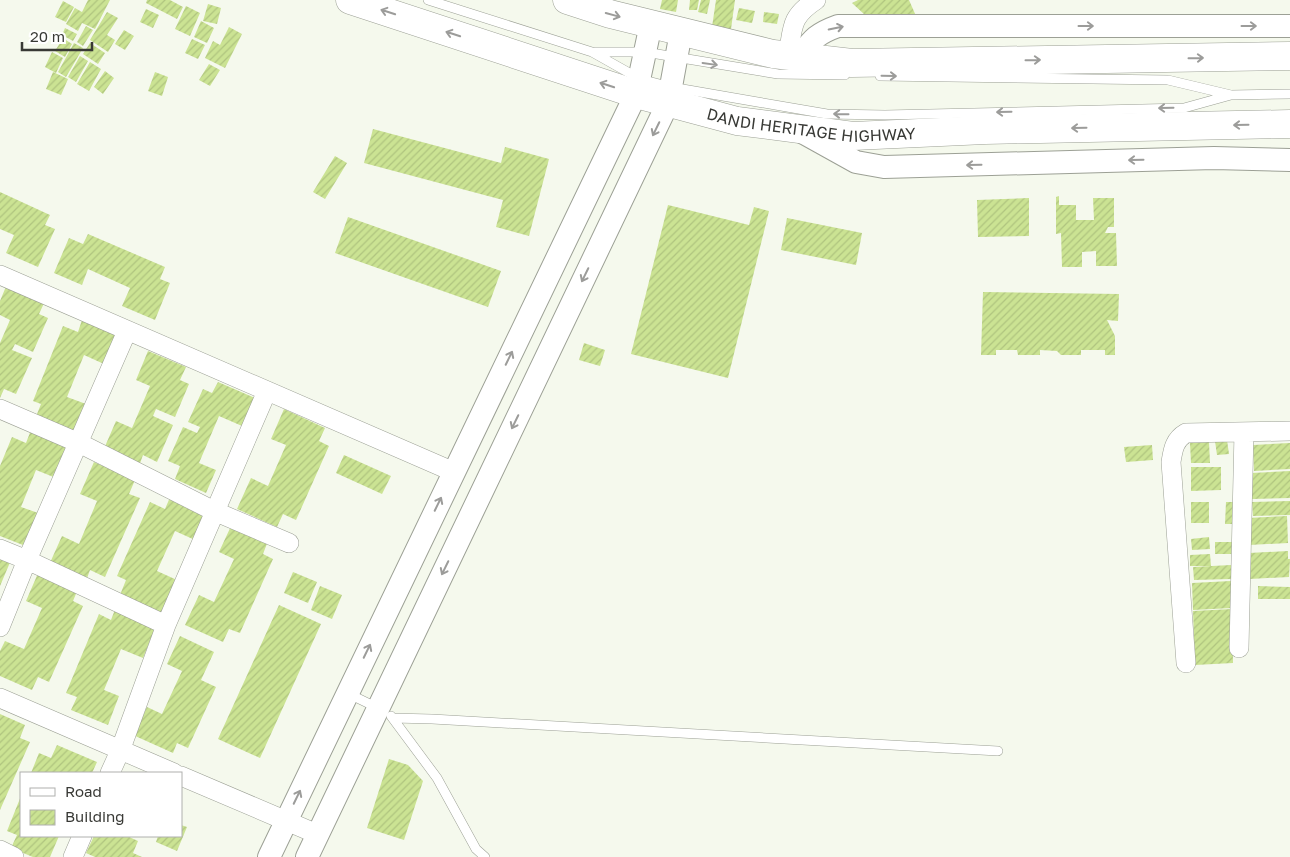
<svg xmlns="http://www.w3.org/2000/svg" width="1290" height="857" font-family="'Golos Text',sans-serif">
<defs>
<pattern id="building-hatch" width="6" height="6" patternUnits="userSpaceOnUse" patternTransform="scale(1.25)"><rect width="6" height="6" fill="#cbe393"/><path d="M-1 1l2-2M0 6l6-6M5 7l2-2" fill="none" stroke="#afc47f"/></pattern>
</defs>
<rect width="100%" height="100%" fill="#f5f9ed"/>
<path fill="url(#building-hatch)" d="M88,0H110L95,29L82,23L78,31L66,24L75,8L82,12Z
M147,0H170L183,7L177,19L146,3Z
M662,0H678L676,12L660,9Z
M690,0H699L697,10H689Z
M701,0H710L707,14L698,12Z
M716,0H735L731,29L712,27Z
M858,0H909L916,16L865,15L852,3Z
M63,1L74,7L66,22L55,17Z
M208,4L221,8L217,24L203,21Z
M186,6L200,13L190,36L175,29Z
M739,8L755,11L752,23L736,20Z
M146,9L159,15L153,28L140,22Z
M107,12L118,18L107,35L115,40L108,52L90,40Z
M764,12L779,14L777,24L763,22Z
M201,21L214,28L207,43L194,37Z
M86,26L93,30L83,46L77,42Z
M229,27L242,34L225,68L205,58L213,41L220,45Z
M65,28L77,34L73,41L62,35Z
M124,30L134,36L125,50L115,44Z
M63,38L72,44L65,57L55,51Z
M192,39L205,45L198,59L185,53Z
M74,43L83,48L66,77L58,72Z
M90,43L105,53L98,64L83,54Z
M52,52L63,58L56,73L45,67Z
M80,56L88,61L76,82L68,77Z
M90,62L101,69L89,91L77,84Z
M209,64L220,70L210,86L199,80Z
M105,71L114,78L103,94L94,87Z
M53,72L68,79L61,95L46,89Z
M155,72L168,77L162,96L148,91Z
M373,129L501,163L505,147L549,159L529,236L496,227L503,200L364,163Z
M335,156L347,163L325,199L313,192Z
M0,192L50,215L45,225L55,229L38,267L6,253L14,235L0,229Z
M1059,196V205H1076V220H1094L1093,198H1114V227H1108L1105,233H1116L1117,266H1096V251L1082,252V267H1062L1061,233L1056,234V197Z
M1029,198V236L978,237L977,200Z
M668,205L749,225L754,207L769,211L728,378L631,354Z
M348,217L501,271L488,307L335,253Z
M787,218L862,233L856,265L781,250Z
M88,234L165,267L160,279L170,283L155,320L122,306L130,288L88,269L82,285L54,273L69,238L83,244Z
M7,284L45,301L39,314L48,318L33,352L15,344L12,350L32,358L16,394L4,389L0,398V343L10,320L0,315V301Z
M983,292L1119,294L1118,321L1107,320L1115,336V355H1105V350H1081V355H1061L1057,351L1040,350V355H1018L1017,350H996V355H981Z
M83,317L118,332L104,364L84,355L67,397L86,404L73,435L35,419L41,404L33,401L63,326L78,332Z
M584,343L605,350L600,366L579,360Z
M148,351L186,367L180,380L189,384L175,417L156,409L153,416L173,425L157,462L143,455L139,466L103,451L116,421L132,428L150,386L136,380Z
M218,382L255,398L242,426L219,416L199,463L216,470L206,493L175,479L180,466L168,461L183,427L197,433L200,427L188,422L203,389L212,393Z
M284,409L325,428L319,441L329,446L296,520L283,514L277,527L237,509L251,478L268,486L286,445L271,439Z
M31,430L69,445L56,478L36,470L21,507L41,514L28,547L0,536V466L12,437L26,443Z
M1227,440L1229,454L1217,455L1215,441Z
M1209,442L1210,463H1191L1190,443Z
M1290,443V469L1254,471L1253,445Z
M1152,445L1153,460L1126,462L1124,447Z
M344,455L391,476L382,494L336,473Z
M94,462L135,480L129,494L140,498L105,577L90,570L86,581L49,565L62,536L79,544L97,501L80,494Z
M1191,467H1221V490L1191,491Z
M1290,471V498L1252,499L1251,473Z
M171,495L208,511L195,540L175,531L157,571L177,580L162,613L120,595L126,580L117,576L150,502L165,509Z
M1290,501V515L1253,516L1252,502Z
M1191,502H1209V523H1191Z
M1226,502H1236V524H1225Z
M1287,516L1288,543L1249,545L1248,518Z
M232,524L268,541L263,554L273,559L240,633L229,629L223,642L185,625L199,595L214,602L234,559L219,552Z
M1209,537L1210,549L1192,550L1191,539Z
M1215,542H1234V554H1215Z
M1288,551V559H1290L1289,577L1250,579L1249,553Z
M1210,554L1211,566H1190V555Z
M0,555L11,560L0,586Z
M1231,565V579L1194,580L1193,567Z
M39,571L78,589L73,601L83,606L49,682L38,677L32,690L0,676V651L5,641L24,649L42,608L26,601Z
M293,572L317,582L308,603L284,593Z
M1231,581L1232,608L1193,610L1192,583Z
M320,586L342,595L332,619L311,610Z
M1258,586L1290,587V599H1258Z
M279,605L321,624L260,758L218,739Z
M116,607L157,624L143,658L121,649L104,690L119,696L108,725L71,710L77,697L66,693L99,614L111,620Z
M1232,609L1233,663L1195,665L1193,611Z
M180,636L214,652L201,680L216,687L188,748L177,743L173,753L133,735L147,707L162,714L182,671L167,664Z
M0,714L25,725L20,738L30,742L0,810Z
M57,745L97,762L92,773H31L39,753L51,758Z
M389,759L408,765L423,781L404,840L367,828Z
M21,796V836H59L50,857H33L11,848L17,835L7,831Z
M181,825L187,827L177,851L156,842L158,836H181Z
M94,836H127L138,841L133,853L142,857H95L86,853Z"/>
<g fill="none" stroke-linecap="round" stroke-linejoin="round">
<defs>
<path id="service" d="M428,0L592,52L640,79L671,87L827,114L885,115L1184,108L1231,95
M595,52H645L778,74L845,75
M880,76L1168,80L1231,95L1290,94
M347,693L378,708
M391,716L437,778L476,849L485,857
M393,718L432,719L998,751"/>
<path id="minor" d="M788,56C793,27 790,17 816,0
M0,275L454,472
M0,409L79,443L214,511L289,543
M0,549L27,560L166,625
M0,627L27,560L127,331
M1239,648L1244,432
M1186,663L1171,462C1173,450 1174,440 1186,433L1290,431
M0,698L174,773
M110,773L120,751L166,625L267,391
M181,776L317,834
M0,850L14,857
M73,857L82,836"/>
<path id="tertiary" d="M799,57C813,39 816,34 838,26H1290
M802,132L856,162L884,167L1214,158L1290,160
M269,857L636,94L651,24
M307,857L668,103L681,32"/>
<g id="trunk">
<path id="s1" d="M350,0L636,94L737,121L853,136L985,130L1290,124"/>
<path d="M567,0L610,14L773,54L852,63L1290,56"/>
</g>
</defs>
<use href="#service" stroke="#9ca095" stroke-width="10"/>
<use href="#minor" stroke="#9ca095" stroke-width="20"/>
<use href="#tertiary" stroke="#9ca095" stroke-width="24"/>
<use href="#trunk" stroke="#9ca095" stroke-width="29"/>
<use href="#service" stroke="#fff" stroke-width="9"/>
<use href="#minor" stroke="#fff" stroke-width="19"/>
<use href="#tertiary" stroke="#fff" stroke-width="22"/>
<use href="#trunk" stroke="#fff" stroke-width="28"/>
</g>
<defs><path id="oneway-shaft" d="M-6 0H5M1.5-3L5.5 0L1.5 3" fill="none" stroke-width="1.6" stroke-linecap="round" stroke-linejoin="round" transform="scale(1.25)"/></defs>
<g stroke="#9c9c9a">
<use href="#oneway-shaft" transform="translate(388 12) rotate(-162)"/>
<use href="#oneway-shaft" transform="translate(613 15) rotate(15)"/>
<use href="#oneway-shaft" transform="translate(1086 26)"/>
<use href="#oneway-shaft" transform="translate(1249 26)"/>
<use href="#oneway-shaft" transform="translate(836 28) rotate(-12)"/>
<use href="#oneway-shaft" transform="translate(453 34) rotate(-162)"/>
<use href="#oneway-shaft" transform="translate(1196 58) rotate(-1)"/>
<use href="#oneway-shaft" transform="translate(1033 60) rotate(-1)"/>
<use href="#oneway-shaft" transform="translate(710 64) rotate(8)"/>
<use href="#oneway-shaft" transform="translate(889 76) rotate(1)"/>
<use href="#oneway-shaft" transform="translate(607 85) rotate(-162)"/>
<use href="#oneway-shaft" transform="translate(1166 108) rotate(179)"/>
<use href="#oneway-shaft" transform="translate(1004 112) rotate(179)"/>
<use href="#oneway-shaft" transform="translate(841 114) rotate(-179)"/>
<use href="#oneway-shaft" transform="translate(1241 125) rotate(179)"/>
<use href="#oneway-shaft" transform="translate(1079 128) rotate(179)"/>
<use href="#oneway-shaft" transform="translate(656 129) rotate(116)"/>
<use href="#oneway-shaft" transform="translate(1136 160) rotate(179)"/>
<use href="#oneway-shaft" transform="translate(974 165) rotate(179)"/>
<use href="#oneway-shaft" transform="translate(585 275) rotate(116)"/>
<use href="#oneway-shaft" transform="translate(509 358) rotate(-64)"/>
<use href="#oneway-shaft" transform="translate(515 422) rotate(116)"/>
<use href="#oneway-shaft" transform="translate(438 504) rotate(-64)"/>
<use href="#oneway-shaft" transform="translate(445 568) rotate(116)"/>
<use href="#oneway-shaft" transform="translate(367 651) rotate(-64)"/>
<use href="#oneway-shaft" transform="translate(297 797) rotate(-64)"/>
</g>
<g text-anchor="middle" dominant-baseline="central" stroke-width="4.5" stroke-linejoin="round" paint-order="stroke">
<g font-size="16" fill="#383935" stroke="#fff">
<text stroke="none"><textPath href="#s1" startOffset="480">DANDI HERITAGE HIGHWAY</textPath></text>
</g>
</g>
<rect x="20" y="772" width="162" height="65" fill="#ffffff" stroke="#afb0ae"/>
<rect x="30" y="788" width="25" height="8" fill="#ffffff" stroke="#afb0ae"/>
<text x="65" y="797" font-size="15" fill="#383935">Road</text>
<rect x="30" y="810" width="25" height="15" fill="url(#building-hatch)" stroke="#afb0ae"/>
<text x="65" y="822" font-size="15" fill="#383935">Building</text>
<path d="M22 42v8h70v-8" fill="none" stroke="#383935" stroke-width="2.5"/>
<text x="30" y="42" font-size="15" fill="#383935" stroke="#ffffff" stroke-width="4" paint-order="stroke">20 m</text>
</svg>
